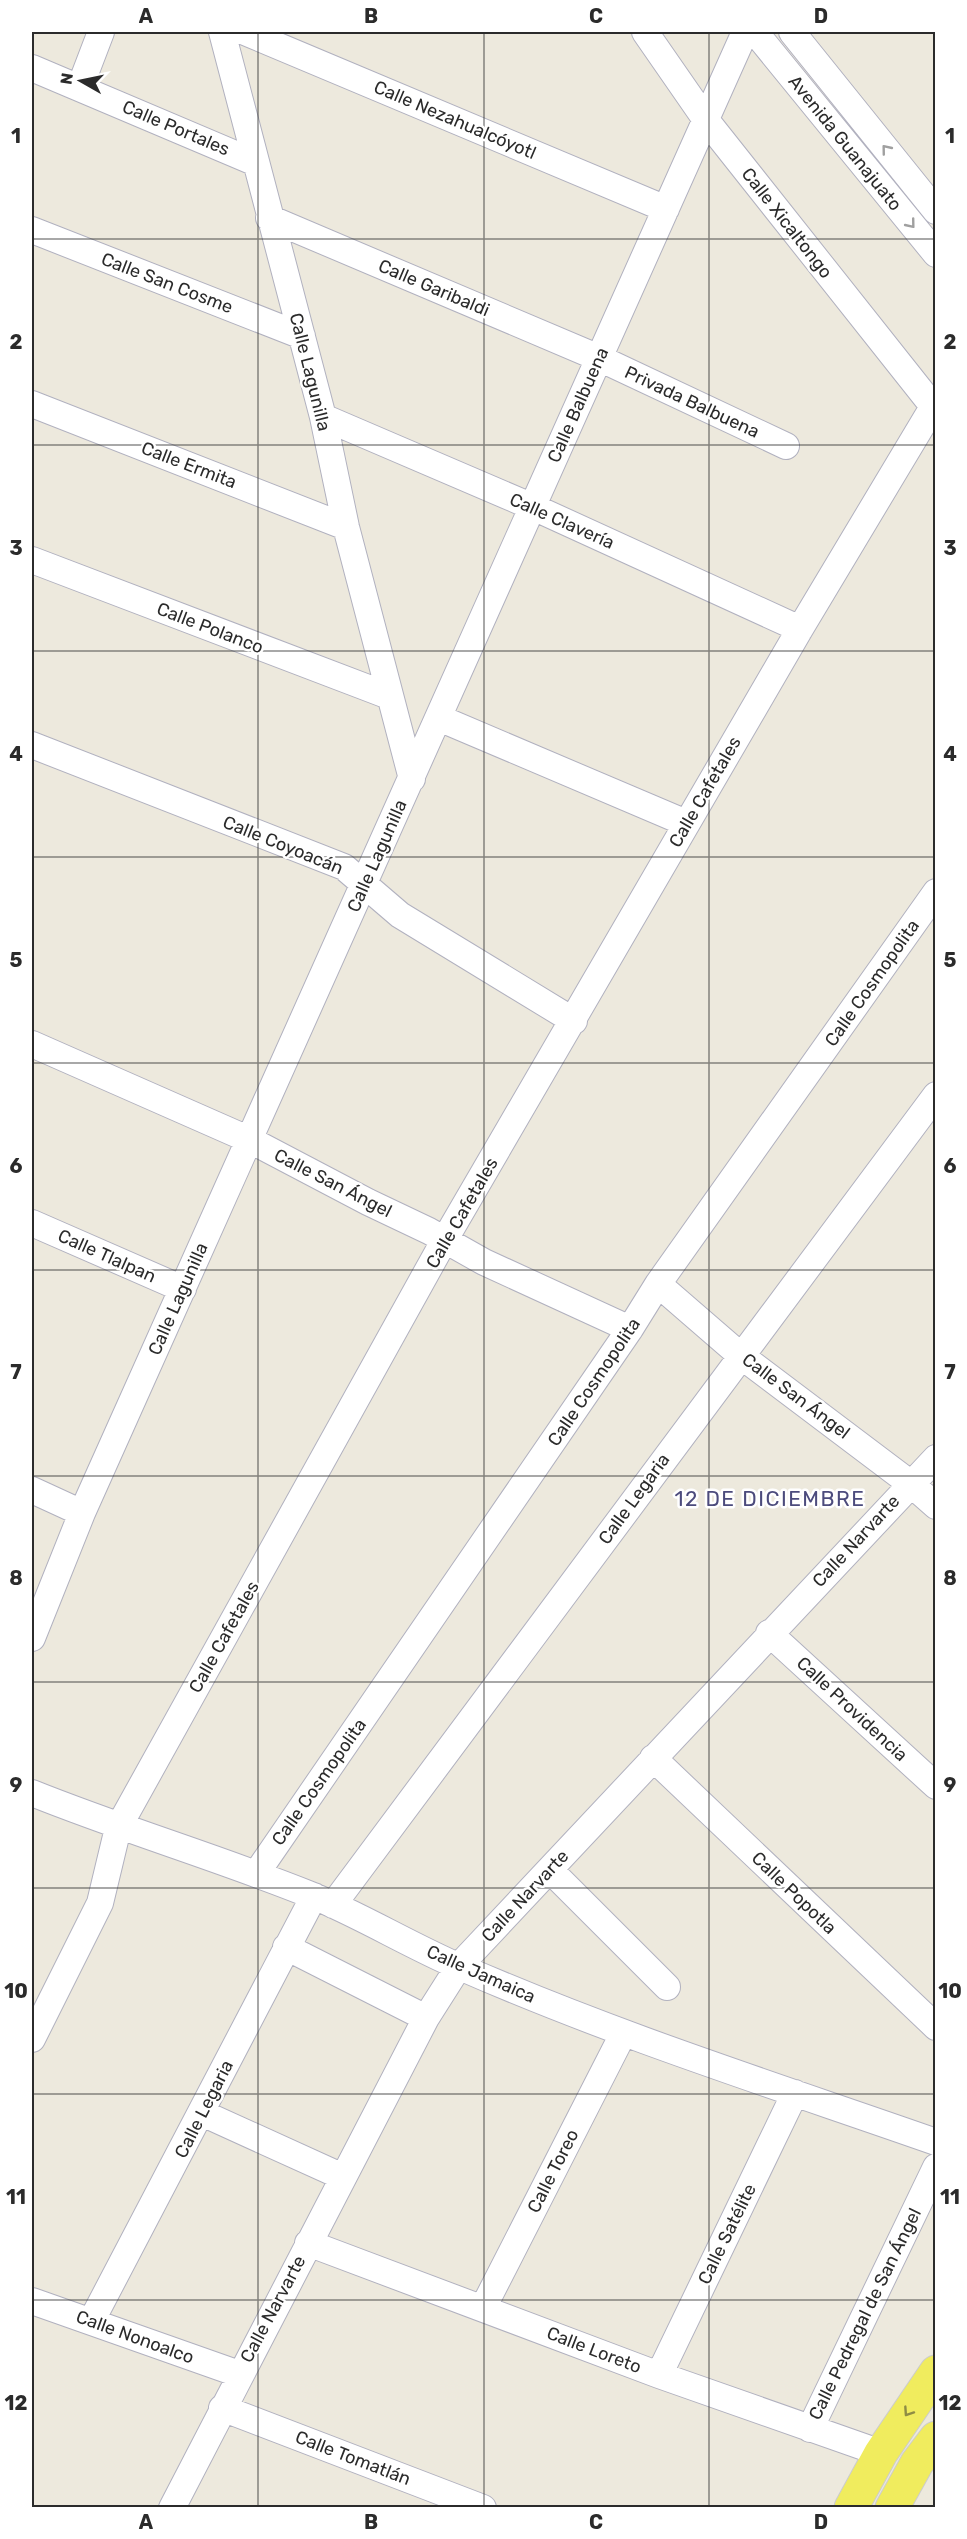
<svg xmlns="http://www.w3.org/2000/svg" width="967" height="2539" font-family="Rubik,sans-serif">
<rect width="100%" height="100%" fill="#ede9dd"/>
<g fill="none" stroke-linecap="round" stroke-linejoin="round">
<defs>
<path id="minor" d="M222,32L323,417L346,527L412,779
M245,32L666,209
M645,32L706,120L936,410
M755,32L936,254
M792,32L936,211
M32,68L254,162
M80,87L101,32
M269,218L599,358L786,446
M32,230L302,336
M32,404L346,527
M323,417L533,507L800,629
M32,560L389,696
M439,718L686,823
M32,745L344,867L400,915L574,1021
M32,1044L250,1140L368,1202L429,1231L484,1262L630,1329
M32,1223L183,1289
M658,1284L740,1355L911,1484L936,1506
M32,1490L82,1513
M769,1633L936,1786
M32,1638L82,1513L745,32
M653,1758L936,2027
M32,1793C124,1830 219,1858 311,1895C362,1916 409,1945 460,1967C615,2035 776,2086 936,2142
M550,1870L667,1987
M256,1874L630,1329L658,1284L936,892
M333,1905L936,1095
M286,1947L426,2018
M32,2039L100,1903L118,1828L444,1241L800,629L933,407
M202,2113L343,2177
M308,2243L659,2375L881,2453
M32,2301L239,2374
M483,2308L623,2034
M92,2320L314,1896
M659,2375L795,2093
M222,2408L483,2508
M810,2429L936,2167
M172,2508L426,2018L459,1966L936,1458"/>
<path id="major" d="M851,2508L881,2453L936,2372
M892,2508L917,2463L936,2438"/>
</defs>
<use href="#minor" stroke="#b1b1bf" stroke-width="28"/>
<use href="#major" stroke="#ccc" stroke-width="35"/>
<use href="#minor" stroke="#fff" stroke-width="26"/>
<use href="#major" stroke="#f0ec5e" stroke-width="33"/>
</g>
<defs><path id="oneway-chevron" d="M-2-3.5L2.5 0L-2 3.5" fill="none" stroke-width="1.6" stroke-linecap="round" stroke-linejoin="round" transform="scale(1.5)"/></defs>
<g stroke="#a0a0a0">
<use href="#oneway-chevron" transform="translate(886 149) rotate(-129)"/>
<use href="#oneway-chevron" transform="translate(911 224) rotate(51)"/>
</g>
<use stroke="#8e8c44" href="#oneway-chevron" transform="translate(908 2412) rotate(124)"/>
<path fill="none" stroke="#2b2b2b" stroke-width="1.5" stroke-opacity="0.55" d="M258,32V2508M484,32V2508M709,32V2508M32,239H936M32,445H936M32,651H936M32,857H936M32,1063H936M32,1270H936M32,1476H936M32,1682H936M32,1888H936M32,2094H936M32,2300H936"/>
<g text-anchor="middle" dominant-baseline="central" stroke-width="5" stroke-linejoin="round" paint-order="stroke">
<g font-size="18" fill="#2b2b2b" stroke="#fff">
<text transform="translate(455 120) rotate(23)">Calle Nezahualcóyotl</text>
<text transform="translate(176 128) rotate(23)">Calle Portales</text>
<text transform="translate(845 143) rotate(51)">Avenida Guanajuato</text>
<text transform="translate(787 223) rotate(52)">Calle Xicaltongo</text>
<text transform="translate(167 283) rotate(21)">Calle San Cosme</text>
<text transform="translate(434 288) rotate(23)">Calle Garibaldi</text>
<text transform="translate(310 372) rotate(76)">Calle Lagunilla</text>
<text transform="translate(692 402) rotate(25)">Privada Balbuena</text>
<text transform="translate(578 405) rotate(-66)">Calle Balbuena</text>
<text transform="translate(189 465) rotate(21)">Calle Ermita</text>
<text transform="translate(562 521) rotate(24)">Calle Clavería</text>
<text transform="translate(210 628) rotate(21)">Calle Polanco</text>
<text transform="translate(705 792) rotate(-60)">Calle Cafetales</text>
<text transform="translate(283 845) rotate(22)">Calle Coyoacán</text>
<text transform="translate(377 856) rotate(-66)">Calle Lagunilla</text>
<text transform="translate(872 983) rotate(-55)">Calle Cosmopolita</text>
<text transform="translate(333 1183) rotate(27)">Calle San Ángel</text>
<text transform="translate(462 1213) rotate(-60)">Calle Cafetales</text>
<text transform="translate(107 1256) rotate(24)">Calle Tlalpan</text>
<text transform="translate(178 1299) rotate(-66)">Calle Lagunilla</text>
<text transform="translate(594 1382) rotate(-56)">Calle Cosmopolita</text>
<text transform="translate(796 1396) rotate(37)">Calle San Ángel</text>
<text transform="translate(634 1499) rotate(-54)">Calle Legaria</text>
<text transform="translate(856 1541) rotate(-47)">Calle Narvarte</text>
<text transform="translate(224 1637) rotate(-61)">Calle Cafetales</text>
<text transform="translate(852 1709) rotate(43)">Calle Providencia</text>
<text transform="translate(319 1782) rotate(-55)">Calle Cosmopolita</text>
<text transform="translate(794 1893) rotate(44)">Calle Popotla</text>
<text transform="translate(525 1896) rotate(-47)">Calle Narvarte</text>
<text transform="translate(481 1974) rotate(24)">Calle Jamaica</text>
<text transform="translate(204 2109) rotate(-63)">Calle Legaria</text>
<text transform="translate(553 2171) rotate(-63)">Calle Toreo</text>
<text transform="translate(727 2234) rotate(-64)">Calle Satélite</text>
<text transform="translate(273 2309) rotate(-62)">Calle Narvarte</text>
<text transform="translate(865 2314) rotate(-64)">Calle Pedregal de San Ángel</text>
<text transform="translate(135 2337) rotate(20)">Calle Nonoalco</text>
<text transform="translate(594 2350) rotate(21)">Calle Loreto</text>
<text transform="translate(353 2458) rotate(21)">Calle Tomatlán</text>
</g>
<g font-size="21" letter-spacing="1.5" fill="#4c4b7c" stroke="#fff">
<text x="770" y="1498">12 DE DICIEMBRE</text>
</g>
</g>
<rect width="967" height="2539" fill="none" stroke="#ffffff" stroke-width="66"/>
<g transform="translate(81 81) rotate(279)" stroke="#ffffff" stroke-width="4.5" paint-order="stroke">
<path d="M0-4.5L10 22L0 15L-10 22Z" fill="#2b2b2b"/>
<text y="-9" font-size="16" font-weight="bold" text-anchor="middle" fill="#2b2b2b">N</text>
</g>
<rect x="33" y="33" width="901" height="2473" fill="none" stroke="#2b2b2b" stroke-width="2"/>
<g font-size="20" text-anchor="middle" font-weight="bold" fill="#2b2b2b">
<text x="146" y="23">A</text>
<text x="371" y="23">B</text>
<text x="596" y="23">C</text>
<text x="821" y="23">D</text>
<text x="16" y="143">1</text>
<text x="950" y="143">1</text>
<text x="16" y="349">2</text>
<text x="950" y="349">2</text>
<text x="16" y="555">3</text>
<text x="950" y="555">3</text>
<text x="16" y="761">4</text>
<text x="950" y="761">4</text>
<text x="16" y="967">5</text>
<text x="950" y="967">5</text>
<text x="16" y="1173">6</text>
<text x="950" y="1173">6</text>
<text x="16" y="1379">7</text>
<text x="950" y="1379">7</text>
<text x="16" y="1585">8</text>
<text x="950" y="1585">8</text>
<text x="16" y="1792">9</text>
<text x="950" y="1792">9</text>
<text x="16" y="1998">10</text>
<text x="950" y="1998">10</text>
<text x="16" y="2204">11</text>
<text x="950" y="2204">11</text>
<text x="16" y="2410">12</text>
<text x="950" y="2410">12</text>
<text x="146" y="2529">A</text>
<text x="371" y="2529">B</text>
<text x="596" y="2529">C</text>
<text x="821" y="2529">D</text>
</g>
</svg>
